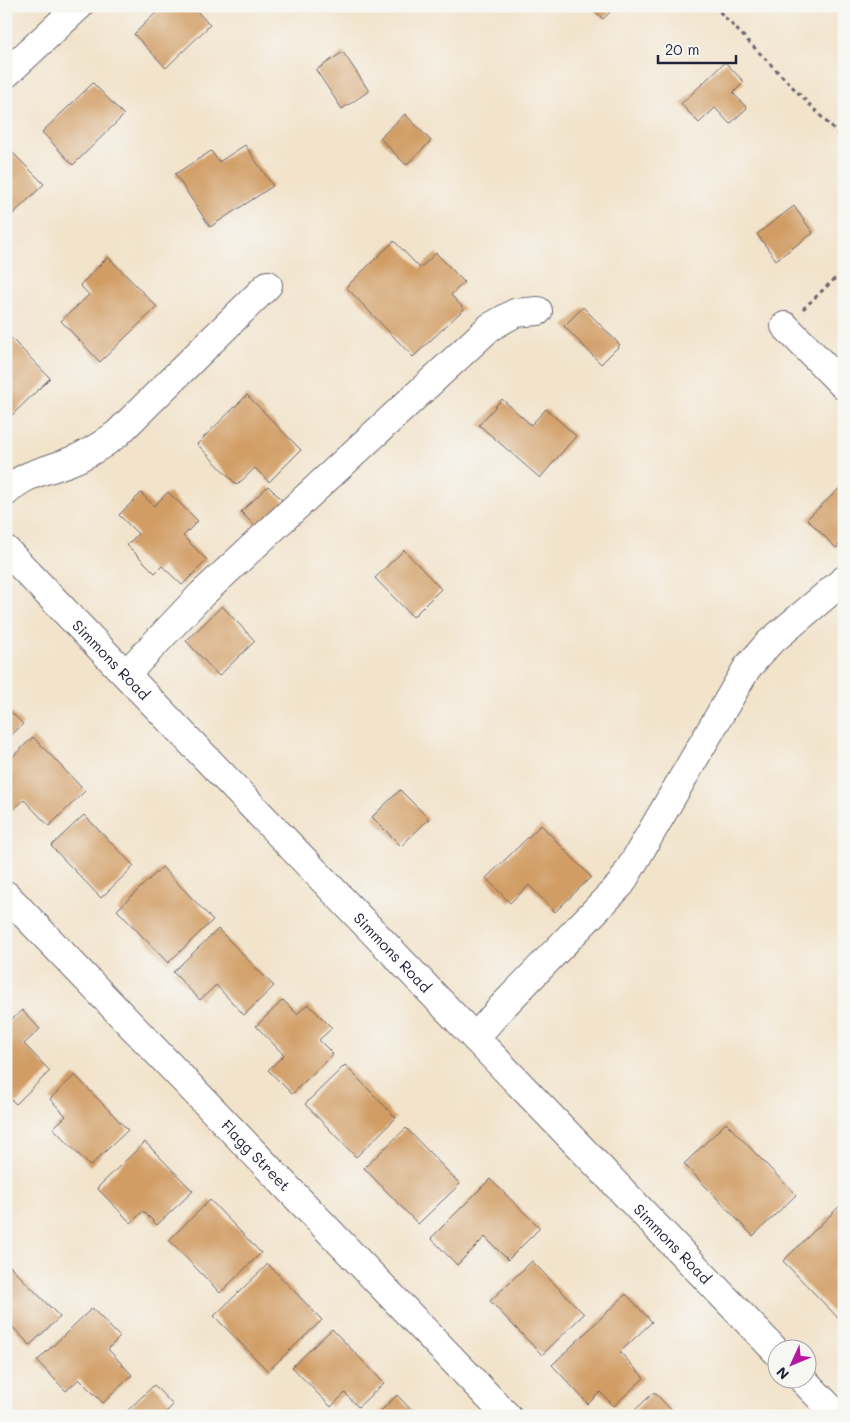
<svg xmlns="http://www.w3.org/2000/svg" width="850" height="1422" font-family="Mali,sans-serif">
<rect width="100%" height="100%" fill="#f6f6f2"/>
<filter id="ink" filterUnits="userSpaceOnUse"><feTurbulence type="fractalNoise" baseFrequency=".02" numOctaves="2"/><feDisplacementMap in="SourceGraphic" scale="10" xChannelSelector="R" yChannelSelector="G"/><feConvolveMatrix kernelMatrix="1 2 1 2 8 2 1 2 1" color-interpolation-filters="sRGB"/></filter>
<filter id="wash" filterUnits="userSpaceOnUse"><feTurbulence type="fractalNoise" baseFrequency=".0096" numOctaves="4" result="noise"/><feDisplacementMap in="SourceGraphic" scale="20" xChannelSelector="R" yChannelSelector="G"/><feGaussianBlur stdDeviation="1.12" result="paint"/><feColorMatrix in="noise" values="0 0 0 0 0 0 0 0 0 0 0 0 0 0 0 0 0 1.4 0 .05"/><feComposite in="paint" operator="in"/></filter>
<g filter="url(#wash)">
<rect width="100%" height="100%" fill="#f2e3cb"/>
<g id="blocks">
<path fill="#d19d65" d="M163,6H192L210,25L166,68L134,34Z
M590,6H616L603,19Z
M343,52L369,91L342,109L316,70Z
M725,62L744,82L733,93L747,108L730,124L715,108L699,123L681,104Z
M93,83L124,115L73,165L42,132Z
M405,114L431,141L406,165L380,138Z
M245,145L273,186L210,227L175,174L211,151L219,162Z
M13,153L44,184L6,221V160Z
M794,206L813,233L776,260L757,234Z
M394,241L420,268L436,253L464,282L451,295L464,309L413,357L346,287Z
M108,257L157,307L100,362L61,321L89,295L80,285Z
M583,307L620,345L601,364L564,326Z
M8,335L50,378L9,418L6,415V336Z
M247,395L301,450L269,482L255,468L237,485L197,444Z
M502,399L531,425L546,409L576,436L540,478L479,425Z
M844,484V540L836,548L807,519Z
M268,486L284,502L257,528L241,512Z
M168,492L198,521L183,536L207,560L182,585L162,566L155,573L127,545L138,534L119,515L141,493L154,506Z
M404,550L441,589L413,617L375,578Z
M222,606L255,641L219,676L186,641Z
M6,707L23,724L6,740Z
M33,737L85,791L49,826L24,800L13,810L6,803V763Z
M400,790L429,819L401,846L372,817Z
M84,815L134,866L101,898L51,846Z
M541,825L591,877L555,912L529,885L510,903L486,878Z
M162,867L213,920L168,963L117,910Z
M218,929L274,986L244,1015L216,985L200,1000L173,972Z
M283,1000L297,1014L308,1004L332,1028L319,1040L333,1054L292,1094L268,1070L284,1055L256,1026Z
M22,1010L40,1029L24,1044L50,1071L16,1104L6,1095V1025Z
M345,1065L396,1118L356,1157L305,1104Z
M75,1075L128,1130L90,1166L53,1128L66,1116L50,1099Z
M726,1123L796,1195L753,1236L684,1164Z
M406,1128L460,1184L418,1224L364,1168Z
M145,1142L193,1191L157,1225L143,1211L131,1223L97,1188Z
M490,1179L540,1228L508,1260L485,1237L457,1265L431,1238Z
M210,1200L261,1253L220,1293L169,1240Z
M844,1202V1324L783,1261Z
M532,1261L584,1314L542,1355L490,1301Z
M8,1264L60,1317L30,1345L6,1320V1266Z
M268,1264L322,1320L268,1371L214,1316Z
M626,1294L652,1322L620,1352L644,1378L614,1406L600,1392L588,1404L552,1365Z
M92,1308L120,1337L108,1349L132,1375L103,1403L79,1379L66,1391L37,1361Z
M332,1329L384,1383L358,1407L345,1393L331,1407L292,1367Z
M154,1385L173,1405L162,1416H122Z
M654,1392L677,1416H629Z
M397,1395L417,1416H376Z"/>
</g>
</g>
<g filter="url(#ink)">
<use href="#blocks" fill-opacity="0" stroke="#6b666d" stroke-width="1"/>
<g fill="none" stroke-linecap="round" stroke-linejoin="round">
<defs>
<g id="minor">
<path d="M6,74L79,6"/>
<path d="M785,326L844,386"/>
<path d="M6,492C25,473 43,472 66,463C86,456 101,446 117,434L268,285"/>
<path id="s1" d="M6,550L778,1353"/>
<path d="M126,674L202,594L490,327L515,313L538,311"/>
<path id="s2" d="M6,895L507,1416"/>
<path d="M475,1038L501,1008L621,884L747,668L768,644L844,580"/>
<path d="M803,1380L838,1416"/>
</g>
</defs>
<use href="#minor" stroke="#6b666d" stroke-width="30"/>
<path stroke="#6b666d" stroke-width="3" stroke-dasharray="4 4" stroke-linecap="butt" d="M714,6L844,140
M803,309L844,270"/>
<use href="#minor" stroke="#fff" stroke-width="28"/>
</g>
</g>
<g text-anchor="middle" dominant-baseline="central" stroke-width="4.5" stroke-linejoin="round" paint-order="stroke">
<g font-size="15" fill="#22223b" stroke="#f6f6f2">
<text stroke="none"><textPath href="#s1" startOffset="152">Simmons Road</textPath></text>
<text stroke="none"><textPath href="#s1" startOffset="558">Simmons Road</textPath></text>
<text stroke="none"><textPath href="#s2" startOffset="361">Flagg Street</textPath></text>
<text stroke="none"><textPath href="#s1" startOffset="962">Simmons Road</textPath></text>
</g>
</g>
<rect width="850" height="1422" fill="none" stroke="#f6f6f2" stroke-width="25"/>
<g transform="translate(792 1364) rotate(226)"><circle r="24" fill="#f6f6f2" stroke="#a1a1a9"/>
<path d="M0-4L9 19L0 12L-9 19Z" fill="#b5179e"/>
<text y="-8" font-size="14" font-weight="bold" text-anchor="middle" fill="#22223b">N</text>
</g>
<path d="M658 55v8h78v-8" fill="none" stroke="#22223b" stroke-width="2.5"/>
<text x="665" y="55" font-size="15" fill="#22223b" stroke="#f6f6f2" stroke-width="4" paint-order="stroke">20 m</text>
</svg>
